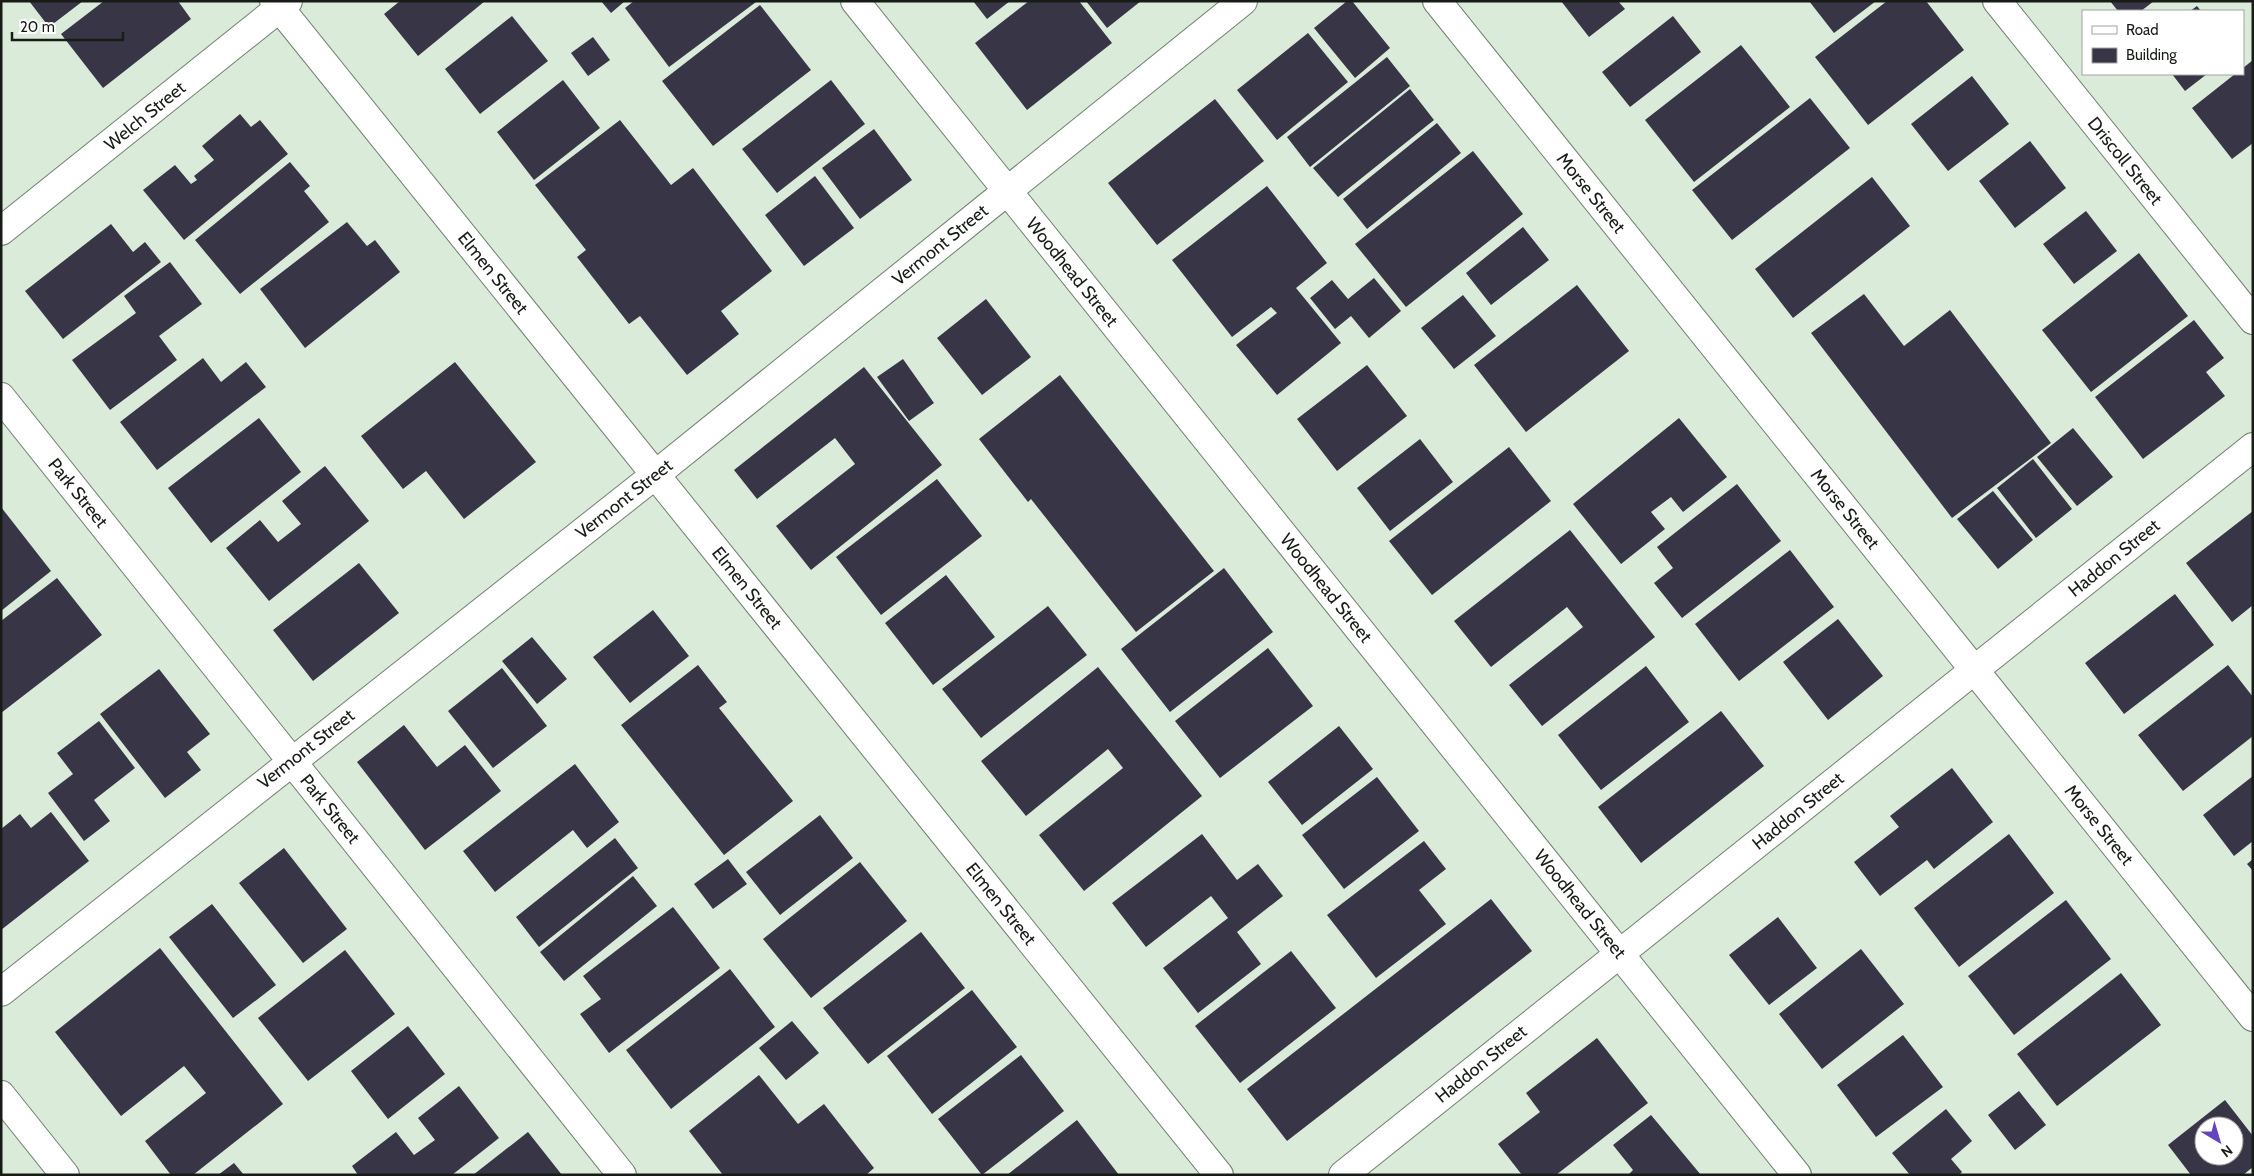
<svg xmlns="http://www.w3.org/2000/svg" width="2254" height="1176" font-family="Cabin,sans-serif">
<rect width="100%" height="100%" fill="#daebda"/>
<path fill="#383646" fill-rule="evenodd" d="M29,1H83L49,27Z
M104,1H178L191,19L103,88L61,34Z
M400,1H485L418,56L384,14Z
M601,1H625L611,13Z
M634,1H755L756,2L669,67L625,8Z
M973,1H1010L987,19Z
M1029,1H1079L1112,43L1027,110L975,43Z
M1086,1H1141L1107,28Z
M1347,1H1352L1390,48L1355,78L1314,28Z
M1561,1H1618L1625,9L1589,37Z
M1809,1H1876L1834,33Z
M1887,1H1926L1964,50L1868,125L1815,57Z
M2110,1H2154L2141,11H2118Z
M760,5L811,70L713,146L662,81Z
M2197,6L2201,11H2190Z
M512,16L548,61L480,114L445,69Z
M1673,16L1701,52L1630,107L1602,72Z
M1308,33L1348,82L1277,140L1237,90Z
M593,37L610,60L588,76L571,53Z
M1741,45L1790,107L1694,182L1645,120Z
M1387,57L1410,86L1310,167L1287,137Z
M2253,60V143L2232,159L2192,108L2235,74H2243V68Z
M2172,74H2207L2185,91Z
M1972,76L2009,124L1948,171L1911,124Z
M563,80L600,128L534,180L497,132Z
M831,80L865,124L777,193L742,149Z
M1410,89L1434,120L1338,197L1313,168Z
M1810,98L1850,148L1732,240L1692,190Z
M1215,99L1264,161L1157,245L1108,183Z
M240,114L251,127L260,120L288,154L184,240L143,190L175,165L191,184L197,180L194,176L214,160L202,146Z
M620,120L671,185L693,168L772,271L721,311L739,334L687,375L640,316L629,324L577,257L586,250L535,185Z
M1437,123L1461,153L1367,229L1343,199Z
M874,129L912,180L860,219L822,168Z
M2030,141L2066,188L2015,228L1979,181Z
M1473,151L1523,214L1406,307L1355,244Z
M290,162L310,186L304,191L329,222L240,294L195,240Z
M815,176L854,228L804,266L765,215Z
M1872,177L1910,226L1793,318L1755,269Z
M1267,186L1327,263L1296,288L1341,343L1277,395L1236,345L1277,313L1271,307L1232,337L1172,260Z
M2086,211L2117,251L2074,284L2043,244Z
M347,222L367,246L375,240L400,272L305,348L260,289Z
M111,224L133,252L145,242L161,262L63,339L25,291Z
M1523,227L1549,260L1491,305L1466,273Z
M2139,253L2188,316L2091,392L2042,330Z
M170,262L202,304L159,336L177,360L110,410L72,360L136,313L124,296Z
M1374,278L1401,311L1369,338L1351,316L1335,329L1310,298L1332,280L1348,299Z
M1577,285L1629,351L1526,432L1474,365Z
M1864,294L1904,346L1950,310L2051,443L1952,518L1811,333Z
M1463,295L1496,336L1454,369L1421,328Z
M986,299L1031,357L982,395L937,338Z
M2194,320L2224,358L2206,372L2225,396L2143,459L2095,397Z
M203,358L221,382L246,362L266,387L157,470L120,422Z
M903,359L934,403L909,421L877,377Z
M455,362L536,462L464,519L426,471L403,489L361,436Z
M1367,365L1407,416L1337,471L1297,419Z
M864,367L942,465L811,570L776,526L855,464L835,438L757,499L734,470Z
M1060,375L1214,571L1136,632L1031,499L1028,502L979,439Z
M259,418L301,472L211,543L168,488Z
M1679,418L1727,477L1683,512L1671,497L1651,512L1665,529L1621,564L1573,504Z
M2073,428L2113,477L2077,506L2037,457Z
M1420,439L1453,482L1390,531L1357,488Z
M1509,447L1551,501L1432,595L1389,541Z
M2033,459L2072,509L2036,538L1997,488Z
M325,466L369,521L269,601L226,548L260,520L278,542L301,524L282,501Z
M937,479L982,536L881,615L836,557Z
M1737,484L1781,541L1682,618L1654,583L1673,568L1657,547Z
M1993,491L2033,540L1998,569L1957,519Z
M1,507L51,571L1,611Z
M2253,511V605L2232,622L2186,563Z
M1570,530L1655,637L1542,726L1509,685L1583,627L1567,607L1491,667L1454,621Z
M1790,550L1834,607L1739,681L1695,624Z
M359,563L399,613L313,681L273,630Z
M1224,568L1273,632L1170,712L1121,649Z
M946,575L995,637L933,685L885,623Z
M57,578L102,635L1,713V621Z
M2175,594L2214,645L2124,714L2085,663Z
M1048,606L1087,655L981,738L942,689Z
M653,610L689,656L630,703L593,657Z
M1838,619L1883,676L1828,720L1783,662Z
M532,637L567,679L537,704L502,661Z
M1268,648L1313,706L1220,778L1175,721Z
M698,665L727,702L719,708L793,801L724,855L621,725Z
M2228,665L2253,697V736L2183,791L2138,735Z
M1646,666L1689,722L1601,790L1558,735Z
M1098,667L1202,796L1084,891L1039,835L1123,768L1108,749L1026,816L981,761Z
M502,668L547,726L493,768L448,711Z
M159,669L210,734L187,752L201,770L165,798L100,714Z
M1721,711L1764,766L1641,863L1598,807Z
M99,721L135,768L94,800L110,821L84,841L48,793L73,774L57,753Z
M404,725L437,767L465,745L501,791L425,850L357,762Z
M1339,726L1373,769L1302,825L1268,782Z
M575,764L619,822L587,848L573,830L495,892L463,851Z
M1952,768L1993,822L1934,869L1927,860L1880,896L1854,862L1899,827L1890,816Z
M2253,776V841L2234,856L2203,815Z
M1377,777L1419,831L1344,889L1302,835Z
M51,812L89,861L1,930V829L20,814L31,828Z
M820,815L853,858L780,915L746,872Z
M1202,834L1237,880L1258,864L1283,896L1237,932L1261,964L1198,1013L1163,968L1228,918L1211,896L1146,947L1112,903Z
M2009,834L2054,893L1959,967L1914,908Z
M615,838L638,868L539,947L516,917Z
M1424,841L1446,869L1419,890L1446,924L1376,978L1327,915Z
M284,848L347,929L303,963L239,883Z
M728,859L747,884L713,909L694,884Z
M2253,859V871L2247,864Z
M860,862L907,921L811,998L763,939Z
M633,876L657,906L564,981L540,952Z
M1491,899L1532,951L1287,1141L1247,1089Z
M2066,900L2111,959L2014,1035L1968,976Z
M212,904L276,985L233,1018L169,937Z
M673,907L720,968L609,1053L580,1014L601,999L583,976Z
M1778,917L1817,968L1769,1005L1729,955Z
M921,932L965,988L868,1064L823,1008Z
M160,948L283,1104L193,1175H171L145,1141L206,1093L184,1066L121,1116L55,1032Z
M1861,949L1904,1004L1822,1069L1779,1014Z
M345,950L395,1014L308,1081L258,1018Z
M1291,951L1336,1008L1240,1083L1195,1026Z
M730,969L775,1027L671,1109L626,1050Z
M2121,973L2161,1025L2057,1106L2017,1054Z
M972,990L1017,1047L932,1114L887,1056Z
M792,1021L819,1053L786,1080L759,1048Z
M408,1026L445,1074L388,1119L351,1071Z
M1903,1035L1943,1087L1876,1137L1837,1085Z
M1597,1038L1648,1103L1556,1175H1522L1498,1144L1540,1112L1526,1093Z
M1021,1055L1064,1111L982,1175L938,1119Z
M759,1075L798,1124L824,1104L874,1168L866,1175H723L689,1131Z
M459,1086L499,1138L452,1175H358L352,1166L396,1132L414,1155L435,1140L418,1118Z
M2019,1091L2046,1125L2015,1150L1988,1115Z
M2225,1100L2253,1136V1167L2243,1175H2191L2168,1145ZM2204,1126H2234V1156H2204Z
M1946,1109L1972,1141L1951,1159L1962,1172L1959,1175H1910L1892,1153Z
M1651,1115L1701,1175H1628L1633,1170L1613,1145Z
M1077,1120L1119,1175H1007Z
M528,1132L562,1175H473Z
M234,1163L244,1175H218Z"/>
<g fill="none" stroke-linecap="round" stroke-linejoin="round">
<defs>
<path id="minor" d="M274,1L1219,1175
M855,1L1797,1175
M1437,1L2253,1017
M1997,1L2253,320
M1,231L288,1
M1,397L622,1175
M1,992L655,475L1243,1
M1,1095L65,1175
M1343,1175L2253,447"/>
</defs>
<use href="#minor" stroke="#718071" stroke-width="30"/>
<use href="#minor" stroke="#fff" stroke-width="28"/>
</g>
<g text-anchor="middle" dominant-baseline="central" stroke-width="5" stroke-linejoin="round" paint-order="stroke">
<g font-size="18" fill="#171c16" stroke="#fff">
<text transform="translate(145 116) rotate(-39)">Welch Street</text>
<text transform="translate(2125 161) rotate(51)">Driscoll Street</text>
<text transform="translate(1591 193) rotate(51)">Morse Street</text>
<text transform="translate(940 245) rotate(-39)">Vermont Street</text>
<text transform="translate(1072 272) rotate(51)">Woodhead Street</text>
<text transform="translate(493 273) rotate(51)">Elmen Street</text>
<text transform="translate(78 493) rotate(51)">Park Street</text>
<text transform="translate(624 499) rotate(-38)">Vermont Street</text>
<text transform="translate(1845 509) rotate(51)">Morse Street</text>
<text transform="translate(2114 558) rotate(-39)">Haddon Street</text>
<text transform="translate(747 588) rotate(51)">Elmen Street</text>
<text transform="translate(1326 588) rotate(51)">Woodhead Street</text>
<text transform="translate(306 749) rotate(-38)">Vermont Street</text>
<text transform="translate(330 809) rotate(51)">Park Street</text>
<text transform="translate(1798 811) rotate(-39)">Haddon Street</text>
<text transform="translate(2099 825) rotate(51)">Morse Street</text>
<text transform="translate(1001 904) rotate(51)">Elmen Street</text>
<text transform="translate(1580 904) rotate(51)">Woodhead Street</text>
<text transform="translate(1481 1064) rotate(-39)">Haddon Street</text>
</g>
</g>
<rect width="2254" height="1176" fill="none" stroke="#171c16" stroke-width="5"/>
<rect x="2082" y="10" width="162" height="65" fill="#ffffff" stroke="#a2a4a2"/>
<rect x="2092" y="26" width="25" height="8" fill="#ffffff" stroke="#a2a4a2"/>
<text x="2126" y="35" font-size="15" fill="#171c16">Road</text>
<rect x="2092" y="48" width="25" height="15" fill="#383646" stroke="#a2a4a2"/>
<text x="2126" y="60" font-size="15" fill="#171c16">Building</text>
<g transform="translate(2219 1141) rotate(142)"><circle r="24" fill="#ffffff" stroke="#a2a4a2"/>
<path d="M0-4L9 19L0 12L-9 19Z" fill="#6545be"/>
<text y="-8" font-size="14" font-weight="bold" text-anchor="middle" fill="#171c16">N</text>
</g>
<path d="M12 32v8h111v-8" fill="none" stroke="#171c16" stroke-width="2.5"/>
<text x="20" y="32" font-size="15" fill="#171c16" stroke="#ffffff" stroke-width="4" paint-order="stroke">20 m</text>
</svg>
